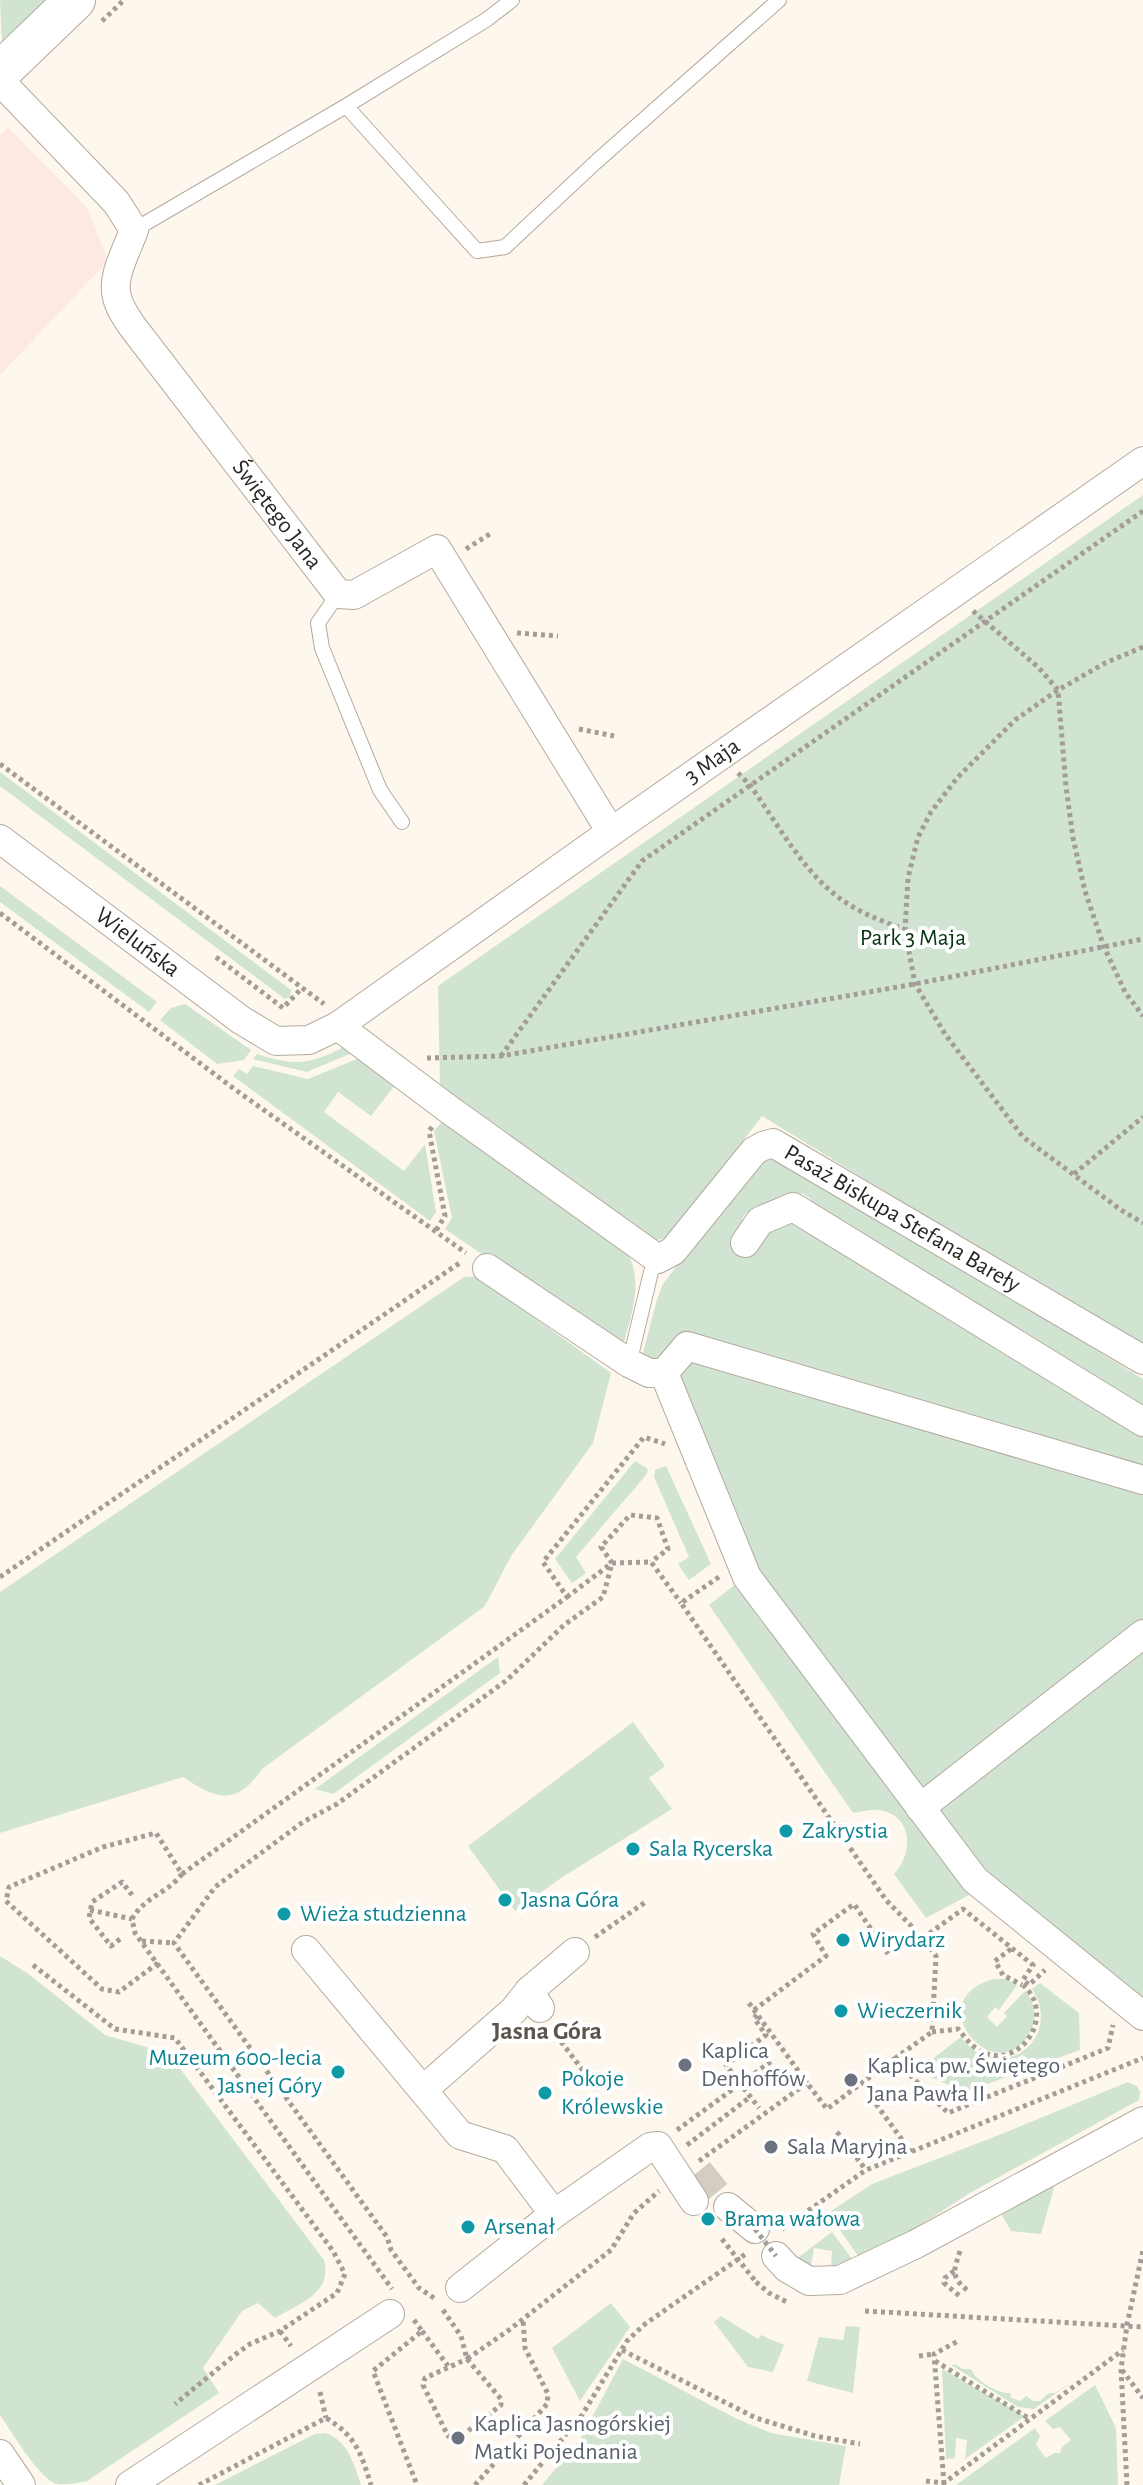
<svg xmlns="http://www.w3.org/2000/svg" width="1143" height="2485" font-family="'Alegreya Sans',sans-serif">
<rect width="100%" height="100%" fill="#fef7ed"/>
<path fill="#fde9e1" d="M8,127L88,209L108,261L0,375V135Z"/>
<path fill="#d0e4d1" d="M0,0H53L2,43Z
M1143,495V1350L762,1116L670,1237L652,1241L440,1087L438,986Z
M0,772L291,990L290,997L285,999L0,786Z
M0,886L157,1002L149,1012L0,902Z
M185,1004L251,1050L244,1060L217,1064L160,1020L171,1008Z
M344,1047L352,1053L307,1072L253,1059L257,1054C293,1066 310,1065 344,1047Z
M359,1058L395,1085L371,1116L338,1092L324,1112L404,1171L425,1144L436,1212L430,1221L233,1076L239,1069L247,1074L253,1066L308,1079Z
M444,1119L629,1256C644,1286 629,1320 622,1350L445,1229L452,1218L434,1131Z
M772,1157H783L1143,1379V1415L806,1207L811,1199L802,1193L798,1198L752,1214L747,1212L742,1219C758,1231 776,1221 793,1215L1143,1431V1474L702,1345L657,1361L642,1357L657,1299L663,1284L750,1170Z
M477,1276L611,1373L593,1443L511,1556L485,1606L262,1769C236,1807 216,1799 183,1777L0,1833V1592L464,1277Z
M694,1356L1143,1486V1623L925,1792L755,1567L676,1379Z
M635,1461L648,1469L646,1475L576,1557L586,1573L572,1583L555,1559Z
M666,1466L711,1564L689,1580L678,1564L689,1557L654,1477L655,1470Z
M737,1583L969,1895L926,1918L894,1874C914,1853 913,1814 878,1810C870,1809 861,1812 853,1813L709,1605Z
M1143,1644V2003L989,1875L936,1807Z
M498,1657L500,1673L333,1794L315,1789Z
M633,1722L665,1766L649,1778L672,1809L561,1878L515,1911L468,1846Z
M0,1956L30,1975L105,2035L163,2052L175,2062L324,2260C333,2293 299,2304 275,2318L258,2303L242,2311L203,2368L219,2393L87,2481C77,2483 66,2485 56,2484C37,2476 12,2432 0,2415Z
M994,1979H1006L1017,1985L999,2010L995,2007L987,2017L997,2027L1007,2016L1004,2013L1025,1991C1035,2003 1038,2018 1030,2032C997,2094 916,2000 994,1979Z
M1040,1983L1079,2013L1080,2050L965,2092L917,2071L961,2037C998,2088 1065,2040 1032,1989Z
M1128,2082L1137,2086L1140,2092L1139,2100L970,2193L914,2229L861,2260L828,2213L872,2184L999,2135Z
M1057,2177L1041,2234L1011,2231L999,2210Z
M832,2232L855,2263L831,2269L832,2251L814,2248L811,2266L796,2259Z
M611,2303L630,2327L580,2401L552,2348Z
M721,2316L758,2339L761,2335L784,2345L773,2372L748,2367L714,2322Z
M846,2326L860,2327L853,2393L807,2381L819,2337L843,2340Z
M623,2359L735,2418L771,2433L846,2446L839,2485H542L581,2438Z
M955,2364L963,2369H971C975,2380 998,2394 1010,2393L1011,2398L1021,2401L1026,2396L1033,2401H1040L1049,2393H1055L1076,2379L1034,2409L1018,2407L951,2365Z
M942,2369L1025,2416L965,2459L967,2440L956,2438L955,2458L946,2459Z
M1095,2385L1116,2428L1118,2485H956L1035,2428L1040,2436L1036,2445L1046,2458L1054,2453H1060L1062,2447L1071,2440L1060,2427L1053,2429L1045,2421Z
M325,2433C348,2440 354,2464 361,2485H215L315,2434Z"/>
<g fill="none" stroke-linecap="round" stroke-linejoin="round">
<path stroke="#d4cdc4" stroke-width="28" stroke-dasharray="28 14" stroke-linecap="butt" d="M699,2171L728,2207"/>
<defs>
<path id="lane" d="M346,106L477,251L505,247L597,161L779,0
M134,230L346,106L486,20L512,0
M338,594L318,623L322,648L380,790L402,822
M629,1364L651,1272L658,1259"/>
<g id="street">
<path id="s1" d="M0,81L116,202L134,230C127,250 111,277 117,297C119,307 126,317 132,326L338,594L354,595L437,549L611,832"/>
<path id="s2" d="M0,839L241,1020L276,1041L309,1040L338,1026L611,832L1143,461"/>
<path id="s3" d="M338,1026L447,1108L658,1259L673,1251L754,1151L763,1146L773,1143L1143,1360"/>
<path d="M745,1243L760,1221L793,1207L1143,1422"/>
<path d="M487,1268L629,1363L649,1373H664L747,1577L975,1880L1143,2016"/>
<path d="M664,1373L687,1346L1143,1480"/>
<path d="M920,1808L1143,1634"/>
<path d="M306,1950L460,2135L505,2149L554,2214"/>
<path d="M540,2008L529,1991L575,1952"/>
<path d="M423,2090L514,2010L529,1991"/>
<path d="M728,2207L755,2229"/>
<path d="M776,2256L787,2268L809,2281L840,2280L916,2244L1143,2121"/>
<path d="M460,2288L554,2214L650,2147L658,2146L694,2201"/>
<path d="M0,2454L21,2485"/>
<path d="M130,2485L390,2314"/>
</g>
<path id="secondary" d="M0,72L75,0"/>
</defs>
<use href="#lane" stroke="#b3aa9f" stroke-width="16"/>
<use href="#street" stroke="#b3aa9f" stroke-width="30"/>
<use href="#secondary" stroke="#b3aa9f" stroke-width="42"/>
<path stroke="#a39d96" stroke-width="5" stroke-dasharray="4 4" stroke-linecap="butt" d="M102,21L124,0
M466,549L493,532
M973,611L1038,667L1058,690L1066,787L1073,838L1085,891L1104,947L1125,992L1143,1016
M517,633L558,636
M1143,647L1105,663L1058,690L1015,720L957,778L931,812L918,837L908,878L905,930L915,984L945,1034L1023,1137L1121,1210L1143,1223
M579,729L614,736
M0,764L324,1004
M738,773L750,785C775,820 800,866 833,893C854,911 880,920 905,930
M0,913L237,1091L466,1253
M216,957L283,1008L302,988
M501,1056L642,861L1143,511
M427,1058L501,1056L915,984L1143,939
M432,1127L429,1131L445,1216L435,1232
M1074,1174L1143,1117
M0,1577L461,1262
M719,1577L681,1603L886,1900L923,1938L936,1956L932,2032L894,2059
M567,1597L612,1563L601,1547L630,1515L657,1518L668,1549L651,1562
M182,1874C167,1894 145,1896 132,1919L135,1933L392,2289
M90,1910L132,1919
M595,1937L647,1901
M923,1938L963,1909L1033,1965L1023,1980L1029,1985L1045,1970
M120,1939L111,1946L89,1918L92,1902L122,1882L132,1895
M142,1941L174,1943
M1011,1949L995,1961L1003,1975L1022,1985
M158,1963L119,1992L102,1989L6,1901L9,1887L103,1847L156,1833L182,1874L567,1597L543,1562L644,1437L665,1444
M33,1965L115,2029L175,2038L333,2251L345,2274L337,2293L280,2331L250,2344L236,2354L175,2404
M749,2003L807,2083
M754,2010L826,1956L813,1934L854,1904L888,1954
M757,2015L754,2018L766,2035L726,2065L759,2108
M553,2028L559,2039L597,2089
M932,2032L958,2029C965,2037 971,2046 980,2051C1019,2072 1058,2016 1023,1985
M876,2104L911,2152
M677,2130L773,2060
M837,2132L866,2170
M687,2145L750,2097
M699,2161L807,2083L827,2109L894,2059L948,2113L1108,2048L1113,2025
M782,2229L866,2170L1143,2058
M960,2251C954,2270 950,2276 967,2290
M954,2271L945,2278L944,2283L962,2298
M756,2282L769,2293L789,2303
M434,2298L419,2288L391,2250L387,2237L174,1943L215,1887L303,1822L337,1804L507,1680L564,1625L603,1597L612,1563L651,1562L681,1603
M443,2310L461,2336L467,2359L509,2330L611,2250L634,2213L659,2191
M865,2311L1143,2327
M414,2320L422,2331L373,2371L417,2485
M280,2331L291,2346
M422,2331L448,2366
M622,2350L756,2418L815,2436L860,2444
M919,2356L934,2354
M467,2359L501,2399V2405L459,2438L448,2436L423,2385L425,2378Z
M935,2361L1030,2419
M1122,2370L1143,2398
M320,2392L326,2418
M926,2481L944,2483L1123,2350
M944,2484L934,2354L960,2340
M199,2485L326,2418C356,2436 361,2453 371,2485
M475,2485L547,2404L548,2394L525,2348L523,2319
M524,2485L582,2415L627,2341L645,2324L747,2253
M1127,2485L1121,2369L1127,2325L1143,2250"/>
<use href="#lane" stroke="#fff" stroke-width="14"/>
<use href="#street" stroke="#fff" stroke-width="28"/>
<use href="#secondary" stroke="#fff" stroke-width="40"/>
<path stroke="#a39d96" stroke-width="5" stroke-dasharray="4 4" stroke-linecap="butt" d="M755,2229L776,2256
M722,2239L756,2282"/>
</g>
<g fill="#0f9aa8" stroke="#fff" stroke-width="3">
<circle cx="786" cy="1831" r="8"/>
<circle cx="633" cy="1849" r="8"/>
<circle cx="505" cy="1900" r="8"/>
<circle cx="284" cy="1914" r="8"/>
<circle cx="843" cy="1940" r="8"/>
<circle cx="841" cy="2011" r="8"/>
<circle cx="338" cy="2072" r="8"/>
<circle cx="545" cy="2093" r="8"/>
<circle cx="708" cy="2219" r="8"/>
<circle cx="468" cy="2227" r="8"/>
</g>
<g fill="#6b7280" stroke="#fff" stroke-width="3">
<circle cx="685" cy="2065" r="8"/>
<circle cx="851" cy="2080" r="8"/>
<circle cx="771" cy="2147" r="8"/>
<circle cx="458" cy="2438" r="8"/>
</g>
<g text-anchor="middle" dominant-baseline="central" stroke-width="8" stroke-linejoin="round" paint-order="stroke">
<g font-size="24" fill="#2a2622" stroke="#fff">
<text stroke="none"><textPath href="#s1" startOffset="542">Świętego Jana</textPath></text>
<text stroke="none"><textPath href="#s2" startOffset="866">3 Maja</textPath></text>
<text stroke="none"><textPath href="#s2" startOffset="172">Wieluńska</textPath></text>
<text stroke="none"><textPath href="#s3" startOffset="712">Pasaż Biskupa Stefana Bareły</textPath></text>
</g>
<g font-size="24" fill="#073510" stroke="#fff">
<text x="913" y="938">Park 3 Maja</text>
</g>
<g font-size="24" fill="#0d838f" stroke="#fff" text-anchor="start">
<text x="802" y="1831">Zakrystia</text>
<text x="649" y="1849">Sala Rycerska</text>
<text x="521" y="1900">Jasna Góra</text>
<text x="300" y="1914">Wieża studzienna</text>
<text x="859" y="1940">Wirydarz</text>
<text x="857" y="2011">Wieczernik</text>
<text x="322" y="2058" text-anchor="end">Muzeum 600-lecia<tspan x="322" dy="28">Jasnej Góry</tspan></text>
<text x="561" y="2079">Pokoje<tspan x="561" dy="28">Królewskie</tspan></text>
<text x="724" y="2219">Brama wałowa</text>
<text x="484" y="2227">Arsenał</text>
</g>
<g font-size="24" fill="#5b616d" stroke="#fff" text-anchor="start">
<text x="701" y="2051">Kaplica<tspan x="701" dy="28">Denhoffów</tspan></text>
<text x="867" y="2066">Kaplica pw. Świętego<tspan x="867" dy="28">Jana Pawła II</tspan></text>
<text x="787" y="2147">Sala Maryjna</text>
<text x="474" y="2424">Kaplica Jasnogórskiej<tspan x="474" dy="28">Matki Pojednania</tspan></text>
</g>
<g font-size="26" font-weight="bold" fill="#5d554b" stroke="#fff">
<text x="547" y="2031">Jasna Góra</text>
</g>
</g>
</svg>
